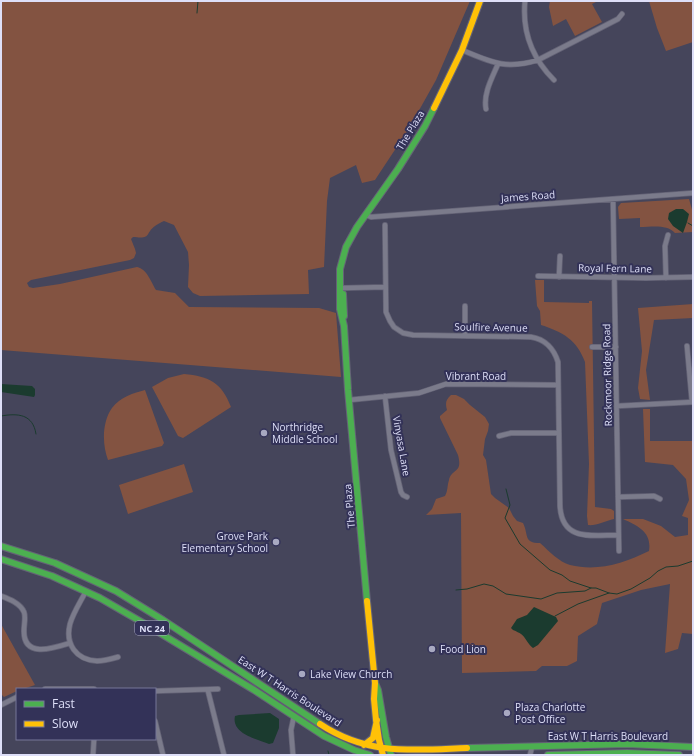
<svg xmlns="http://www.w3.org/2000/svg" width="694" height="756" font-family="'Open Sans',sans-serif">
<rect width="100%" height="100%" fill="#45455b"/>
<path fill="#835341" d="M1,1H470L436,80L408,130L375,180L362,183L356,165L330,178L327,201L324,267L308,270L309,294L200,296L193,293L188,287L189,265L188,252L174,225L164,221C161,222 158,224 155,226C144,234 153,239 133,237L131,239L135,249L136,253L134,258L130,260L31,280L27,283L29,287L33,288L60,284L137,267C147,269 151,282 156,290L175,293L189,307L319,308L336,313L341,377L1,350Z
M550,1H598L592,4L602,22L575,36L566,19L553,26L549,7Z
M649,1H693V42L666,51L657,28Z
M689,199L693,213V232L675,233C667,224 652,227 640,227V218L619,219L618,207L621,203Z
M535,280H544V302L589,303V301H592L595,507L611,509L614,511V519C605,521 596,526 588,525L587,516L589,464L585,362C577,340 563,332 541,325L540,311L537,306Z
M693,304V318L654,320L646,370L650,400L640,399L638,388L642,351L638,308Z
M184,374C209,376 222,383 231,407L183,438L178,436L152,387L168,378Z
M145,390L164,443L162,446L108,460C102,444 102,422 112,408C120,397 134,393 145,390Z
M451,395H456L464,399L470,405L485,417L489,424L488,431L485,439L483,455L486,460L491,494L495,498L509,508L513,516L517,521L523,523C529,535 523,543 540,543C549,551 559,562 570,565C598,572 624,563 649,551C652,532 638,526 623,519H643L661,526L675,537L688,535V518L682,516L689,500L686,479L673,465L645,462L643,409H650V441H693V634L682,633L678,649L665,653L670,584L641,590L602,603L597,624L578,636L577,661L567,666H542L536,671L462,673L461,513L426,515L432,509L436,499L445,496C448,491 447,486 449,480C452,468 463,474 458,455L440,418V416L447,410C445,402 446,400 451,395Z
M184,464L193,492L128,514L119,485Z
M1,624L35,685L23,689H17V691L4,697L1,694Z"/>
<path fill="#1b3b2f" d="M676,209H683L689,214L687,222L683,233L673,226L668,219L669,213Z
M1,384L32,386L35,389V395L34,397L1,392Z
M534,607L556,617L558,621L538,645L533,648C523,639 528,636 513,630L511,628L517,619L527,615Z
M270,713L279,719V728L273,743L269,744C257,739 231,734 235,716L239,715Z"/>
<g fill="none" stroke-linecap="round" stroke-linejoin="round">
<path stroke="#1b3b2f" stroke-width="1" d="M197,13L198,1
M688,223L693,226
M1,416C18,413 33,414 36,434
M506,489L510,505L505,518L520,544L550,570L562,575L570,581L591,588H596L609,593L617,594L631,589L650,578L658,571L666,567L678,566L693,561
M456,590L467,589L484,584L493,586L506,594L541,599L557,593L585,591L591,588
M555,616L578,604L609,593
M328,751L329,755"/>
<defs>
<path id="street" d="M525,1C522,32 532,58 554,80
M462,50C491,62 506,70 538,60L618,19L622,14
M486,109C483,94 492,78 498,64
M613,199L619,551
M366,215L371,217L693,193
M385,225L386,312L390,321L394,327L403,333L413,335L531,337C545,339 554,349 558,362L560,506C562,542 592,535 618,535
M538,276L646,278L693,277
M559,277L560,256
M666,278L665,246L668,235
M343,288L385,287
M465,336V306
M687,346L692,402
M592,347H616
M385,396L391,450L401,492L403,495L407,497
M349,400L419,393L446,384L558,385
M617,406L693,402
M499,436L511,433H559
M618,497L654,496L660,499
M86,591C81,601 73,613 70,624C65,644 76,660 97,661C104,661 111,659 118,657
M1,596C9,599 20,603 24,612C26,617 24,624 24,630C23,659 54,648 70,643
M45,689H94
M155,691L218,689
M208,691L224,755
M1,705L17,697
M155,721L163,755
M93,755L94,739
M293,755L291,730L294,716
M530,755L532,747"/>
<path id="fast" d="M343,294L344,316
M1,546L55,563L116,591L163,620L320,724
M1,559L52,576L100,598L145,624L254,690L324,736L354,750L370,755
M367,601L348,390L344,326L340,309V269L346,247L357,227L398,169L425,126L434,108
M375,683L378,690L386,737L391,755
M467,748L627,744L693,747
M548,755L627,753L679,755"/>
<path id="slow" d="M434,108L462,50L480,1
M367,601L375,683L374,699L376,720L379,740L383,755
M320,724C368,756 413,750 467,748
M364,745L373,738L377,720"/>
</defs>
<use href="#street" stroke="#646376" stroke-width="6"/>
<use href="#fast" stroke="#646376" stroke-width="8"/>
<use href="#slow" stroke="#646376" stroke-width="8"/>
<use href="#street" stroke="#7b7b8b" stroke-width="4.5"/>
<use href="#fast" stroke="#4caf50" stroke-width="6"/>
<use href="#slow" stroke="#ffc107" stroke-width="6"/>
</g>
<g fill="#a8a9c1" stroke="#333258" stroke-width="1.5">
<circle cx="264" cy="433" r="4"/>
<circle cx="276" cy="542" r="4"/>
<circle cx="432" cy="649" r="4"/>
<circle cx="302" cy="674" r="4"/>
<circle cx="507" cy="713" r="4"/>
</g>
<g text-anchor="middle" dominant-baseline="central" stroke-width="4" stroke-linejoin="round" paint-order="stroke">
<rect fill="#333258" stroke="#ababc8" stroke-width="1" x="135" y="621" width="34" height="14" rx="3"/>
<g font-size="9" font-weight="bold" fill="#dedff8">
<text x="152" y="628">NC 24</text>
</g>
<g font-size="10" fill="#dedff8" stroke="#333258">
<text transform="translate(410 130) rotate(-59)">The Plaza</text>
<text transform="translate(528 196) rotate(-4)">James Road</text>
<text transform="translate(615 268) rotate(1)">Royal Fern Lane</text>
<text transform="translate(491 327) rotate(1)">Soulfire Avenue</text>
<text transform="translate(607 375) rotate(-91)">Rockmoor Ridge Road</text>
<text x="476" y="376">Vibrant Road</text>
<text transform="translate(402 446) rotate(80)">Vinyasa Lane</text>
<text transform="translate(349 506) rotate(-95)">The Plaza</text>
<text transform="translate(290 691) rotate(33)">East W T Harris Boulevard</text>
<text x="608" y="736">East W T Harris Boulevard</text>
</g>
<g font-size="10" fill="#dedff8" stroke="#333258" text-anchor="start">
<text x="272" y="427">Northridge<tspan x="272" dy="12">Middle School</tspan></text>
<text x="268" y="536" text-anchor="end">Grove Park<tspan x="268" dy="12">Elementary School</tspan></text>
<text x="440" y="649">Food Lion</text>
<text x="310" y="674">Lake View Church</text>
<text x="515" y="707">Plaza Charlotte<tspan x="515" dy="12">Post Office</tspan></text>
</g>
</g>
<rect width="694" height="756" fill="none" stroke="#dedff8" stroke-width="4"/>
<rect x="16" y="688" width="140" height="52" fill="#333258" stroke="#777798"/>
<rect x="24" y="701" width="20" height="6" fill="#4caf50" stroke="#777798"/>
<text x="52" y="708" font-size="12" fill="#dedff8">Fast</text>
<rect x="24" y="721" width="20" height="6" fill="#ffc107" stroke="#777798"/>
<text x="52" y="728" font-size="12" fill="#dedff8">Slow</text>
</svg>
